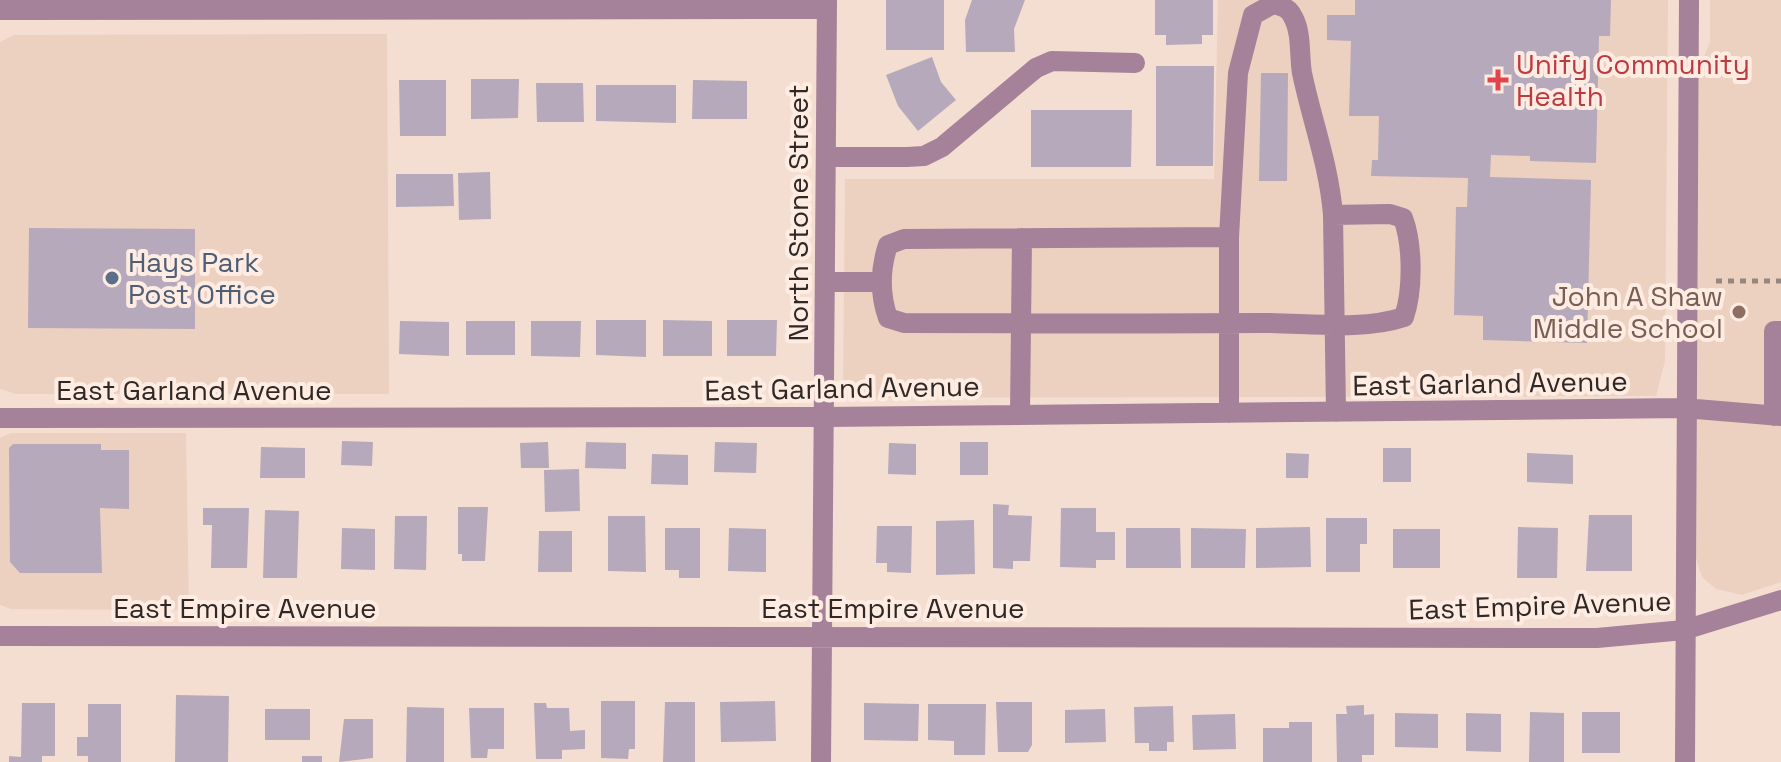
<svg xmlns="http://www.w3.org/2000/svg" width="1781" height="762" font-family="'Space Grotesk',sans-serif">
<rect width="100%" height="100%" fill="#f4ded1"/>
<path fill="#ecd0c0" d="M1218,0H1668L1665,361L1656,396L843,398L845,179H1214Z
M1710,0H1781V582L1742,595L1716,589L1702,577L1695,555L1699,69L1710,42Z
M387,34L389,394H16L0,389V42L14,35Z
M11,433H186L189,610L11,609L0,605V438Z"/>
<path fill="#b6a9bb" d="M886,0H944V50H886Z
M972,0H1025L1014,29L1015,52H966L965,20Z
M1155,0H1213V35H1202V44L1166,45V35H1155Z
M1355,0H1611L1610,36H1599L1596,163L1530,161V156L1491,155L1490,177L1591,180L1587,343L1483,340V316L1454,315L1456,207H1467L1468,178L1371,176L1372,160H1378L1379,116H1349L1351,41L1327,40V15H1355Z
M932,57L941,82L956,100L918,131L898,106L886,75Z
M1156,66H1214L1213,166H1156Z
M1261,73H1288L1287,181H1259Z
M471,79H519L518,118L471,119Z
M399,80H446V136H400Z
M693,80L747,81V119H692Z
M536,83H583L584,122H537Z
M596,85H676V123L596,121Z
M1031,110H1132L1131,167H1031Z
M490,172L491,219L459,220L458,173Z
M396,174H453L454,206L396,207Z
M29,228L195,229V329L28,328Z
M596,320H646V357L596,355Z
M663,320L712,321V356H663Z
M727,320H777L776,356H727Z
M400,321L449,322V356L399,354Z
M466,321H515V355H466Z
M531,321H581L580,357L531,356Z
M342,441L373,442L372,466L341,465Z
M548,442L549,468H521L520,443Z
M586,442L626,443V469L585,468Z
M715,442L757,443L756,473L714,472Z
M960,442H988V475H960Z
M889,443L916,444V475L888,474Z
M13,444H101V450H129V509L100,508L102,573H20L10,562L9,448Z
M261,447L305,448V478H260Z
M1383,448H1411V482H1383Z
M1286,453L1309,454L1308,478H1286Z
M1527,453L1573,455V484L1527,482Z
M652,454L688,455V485L651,484Z
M579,469L580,511L545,512L544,470Z
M993,504L1009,505L1008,515L1032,516L1030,561H1013V569L993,568Z
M458,507H488L485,561H462V554H458Z
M203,508H249L247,568H211L212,525H203Z
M1061,508H1096V532H1115V560H1096V568L1060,567Z
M265,510L299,511L297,578H263Z
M1589,515H1632V571H1586Z
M395,516H427L426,570L394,569Z
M608,516H645L646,572L608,571Z
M1326,518H1367V544H1360V572H1326Z
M974,520L975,574L936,575V521Z
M877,526H912L911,573L887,572V563H876Z
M1310,527L1311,567L1256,568V528Z
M1518,527L1558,528L1557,578H1517Z
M342,528L375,529V570L341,569Z
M665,528H700V578H679V570H665Z
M729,528L766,529V572L728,571Z
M1126,528H1180L1181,568H1126Z
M1191,528L1246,529L1245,568H1191Z
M1393,529H1440V568H1393Z
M539,531H572V572H538Z
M176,695L229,696L228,762H175Z
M601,701H635V749H629L628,759L601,758Z
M775,701L776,741L721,742L720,702Z
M665,702H695V762H663Z
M996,702H1032V745L1028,752H998Z
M22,703H55V756H42V762H9V756L21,757Z
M534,703H546L547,708H569L570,731L585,730V749L562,750V759H536Z
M864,703L919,704L918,741L864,740Z
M88,704H121V762H88V756H77V737H88Z
M928,704H986L985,755H954V741L928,740Z
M1364,705V715L1374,714V755H1362V762H1337L1336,714H1347L1346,706Z
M1173,706L1174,742H1167V751H1149V743H1135L1134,707Z
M407,707L444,708V762H406Z
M469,708H504V749H488L487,758H471Z
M265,709H310V740H265Z
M1105,709L1106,742L1065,743V710Z
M1530,712L1564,713V762H1529Z
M1582,712H1620V753H1582Z
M1395,713L1438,714V748L1395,747Z
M1466,713L1501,714V752L1466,751Z
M1235,714L1236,749L1193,750L1192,715Z
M344,719H373V758L339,762Z
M1289,722H1312V762H1263V728H1289Z
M302,756H322V762H302Z"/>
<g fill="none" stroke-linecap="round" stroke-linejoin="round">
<path stroke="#96877e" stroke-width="5" stroke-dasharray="6 6" stroke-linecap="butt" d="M1716,281H1781"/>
<path stroke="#a5819a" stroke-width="20" d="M0,10L827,9
M826,157H907L924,156L942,147L1036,68L1052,61L1135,63
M1229,237L1238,73L1253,15L1273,4C1282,6 1289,8 1293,17C1302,33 1299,56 1302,73C1312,121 1329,165 1333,215
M826,282H882
M1229,413V237L904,239L888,245C880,269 880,295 888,318L904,323C1024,323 1144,324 1264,323C1308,323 1362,331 1404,317C1413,291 1413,245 1403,218L1390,214L1333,215L1336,412
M1020,414L1022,238
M1774,416V331H1781
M0,418L826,417L1684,408L1781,416
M0,636L1597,638L1684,630L1781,600
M821,762L827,0
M1685,762L1689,0"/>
</g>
<path fill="#e0444e" stroke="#feece2" stroke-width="3" d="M1494 68h8v8h8v8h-8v8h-8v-8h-8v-8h8z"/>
<circle fill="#5c6f8a" stroke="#feece2" stroke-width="3" cx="112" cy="278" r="8"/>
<circle fill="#8d6e63" stroke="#feece2" stroke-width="3" cx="1739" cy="312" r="8"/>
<g text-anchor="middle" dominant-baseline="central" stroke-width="8" stroke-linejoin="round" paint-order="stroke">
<g font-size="28" fill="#be3a42" stroke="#feece2" text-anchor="start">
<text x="1516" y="64">Unify Community<tspan x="1516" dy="32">Health</tspan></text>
</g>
<g font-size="28" fill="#302824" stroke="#feece2">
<text transform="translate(798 213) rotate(-90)">North Stone Street</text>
<text transform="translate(1490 383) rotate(-1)">East Garland Avenue</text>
<text transform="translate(842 388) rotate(-1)">East Garland Avenue</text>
<text x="194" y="390">East Garland Avenue</text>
<text transform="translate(1540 605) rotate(-2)">East Empire Avenue</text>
<text x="245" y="608">East Empire Avenue</text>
<text x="893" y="608">East Empire Avenue</text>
</g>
<g font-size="28" fill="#4e5e75" stroke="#feece2" text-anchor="start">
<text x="128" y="262">Hays Park<tspan x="128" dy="32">Post Office</tspan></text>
</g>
<g font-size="28" fill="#785e54" stroke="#feece2" text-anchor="end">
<text x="1723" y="296">John A Shaw<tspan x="1723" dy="32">Middle School</tspan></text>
</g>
</g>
</svg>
